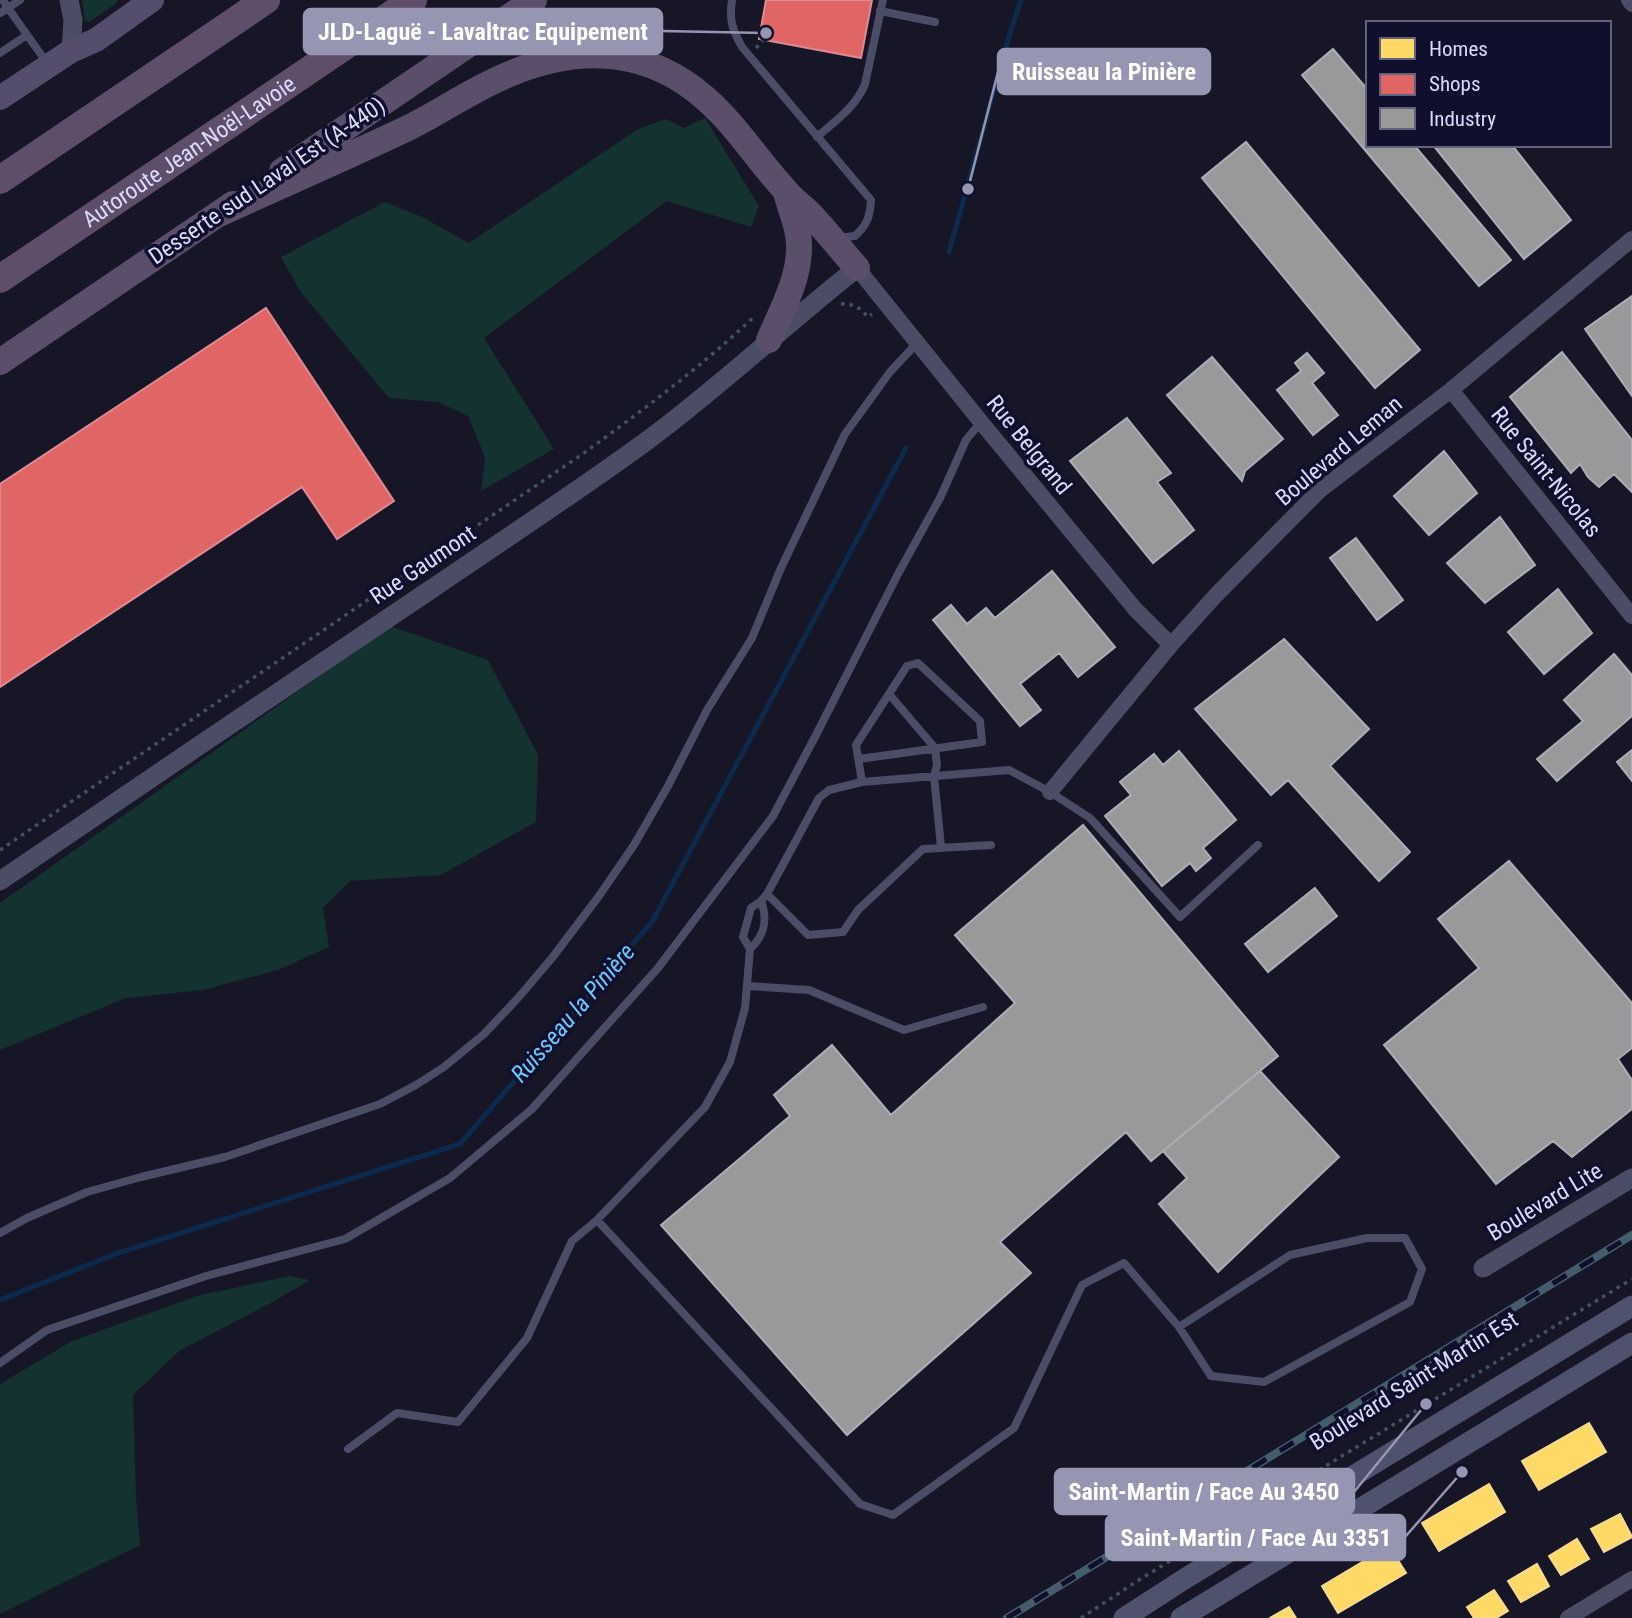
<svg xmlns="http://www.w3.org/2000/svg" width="1632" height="1618" font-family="'Roboto Condensed',sans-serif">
<rect width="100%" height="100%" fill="#171626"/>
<path fill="#133230" d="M82,0H117V3L89,22L85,20Z
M705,118L759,206L751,227L667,201L484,338L554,449L481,491L485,457L468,416L438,402L389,398L300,291L281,257L385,202L422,217L469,243L638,129L665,119L684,128Z
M390,626L488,660L538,755L536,822L441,875L350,881L323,908L329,947L278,970L203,990L126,998L0,1050V903Z
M290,1276L310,1280L269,1304L179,1351L133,1395L136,1496L140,1545L0,1614V1384L72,1341L200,1295Z"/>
<path fill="#ffd966" stroke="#f4da94" stroke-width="2" d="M1589,1423L1606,1452L1539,1490L1522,1461Z
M1489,1484L1505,1512L1439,1551L1422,1523Z
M1620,1514L1632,1537L1604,1552L1591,1529Z
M1577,1539L1589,1559L1561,1575L1549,1556Z
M1389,1546L1406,1573L1338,1613L1322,1586Z
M1537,1564L1549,1586L1521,1602L1508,1581Z
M1494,1590L1508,1611L1496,1618H1474L1467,1607Z
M1289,1607L1296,1618H1270Z"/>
<path fill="#e06666" stroke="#de8994" stroke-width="2" d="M766,0H872L861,58L759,39Z
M266,308L394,501L337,539L302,487L0,687V484Z"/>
<path fill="#999" stroke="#adadb8" stroke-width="2" d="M1333,49L1368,90V145H1414L1511,260L1479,286L1302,75Z
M1246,142L1420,350L1375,388L1202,178Z
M1433,145H1512L1571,220L1524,259Z
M1632,296V396L1585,329Z
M1562,352L1632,440V492L1614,474L1599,487L1588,477L1580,464L1571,473L1510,397Z
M1307,353L1324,373L1312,383L1338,415L1313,435L1277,390L1301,371L1295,363Z
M1212,357L1283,439L1245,471L1242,481L1167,395Z
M1127,418L1171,473L1157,482L1194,530L1153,563L1070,461Z
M1444,451L1477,493L1429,535L1394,496Z
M1500,517L1535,565L1485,603L1447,563Z
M1356,538L1403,600L1377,620L1330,558Z
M1052,571L1115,647L1078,677L1059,653L1020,684L1041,710L1020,726L933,620L951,605L967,624L986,608L995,618Z
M1558,589L1592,633L1544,674L1508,632Z
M1284,639L1369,729L1330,766L1410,852L1379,881L1288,780L1271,795L1195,709Z
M1614,654L1632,675V716L1557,781L1537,759L1583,721L1564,700Z
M1632,750V781L1617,762Z
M1179,751L1236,820L1203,848L1211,858L1196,871L1190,863L1162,886L1105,816L1131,795L1120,782L1154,754L1163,765Z
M1083,825L1278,1056L1151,1161L1126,1132L1000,1242L1031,1273L847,1435L661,1225L790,1116L774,1095L832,1045L891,1115L1015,1003L955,935Z
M1509,861L1632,1003V1048L1618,1059L1632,1080V1109L1572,1157L1553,1141L1496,1184L1384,1045L1479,968L1438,919Z
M1315,888L1337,916L1268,972L1245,944Z
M1260,1071L1339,1157L1218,1272L1159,1204L1187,1178L1163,1151Z"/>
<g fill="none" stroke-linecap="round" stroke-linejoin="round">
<path stroke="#0b2a4d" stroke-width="5" d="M949,252L1011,30L1021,0
M0,1300L118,1253L460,1144L652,922L906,448"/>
<path stroke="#425261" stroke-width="3.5" stroke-dasharray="3.5 5" stroke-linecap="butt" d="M756,48L764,39
M841,304C853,303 860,308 868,317L872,314
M0,850L584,453C643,410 702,366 755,316
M1081,1618L1142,1578L1632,1279"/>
<path stroke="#4b4c66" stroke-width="8" d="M20,0L8,8L47,63
M732,0C729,20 732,29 742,47L871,200C870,217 867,225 855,236L838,238
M880,11L935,22
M0,13L8,8L3,0
M0,53L27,35
M817,137C835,121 856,107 865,84L883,0
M889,694L935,748L937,765L934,776L941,847
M859,759L982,742L980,721L918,663L907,666L856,745L862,782
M991,845L923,849L858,910L843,932L808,935L767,894L819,798L829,790L862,782L1009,770L1050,792L1090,818L1180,917L1258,845
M761,901C768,920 765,935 750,949L743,937L751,908L761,901L767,894
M750,949L745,1008L730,1062L705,1107L597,1220L860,1504L893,1515L1014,1428L1082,1285L1124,1263L1179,1327L1211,1376L1264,1382L1410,1302L1422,1269L1405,1238H1367L1290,1255L1179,1327
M747,986L809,990L904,1030L983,1007
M0,1233L27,1218L87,1192L141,1177L225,1157L380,1104L416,1085L444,1067L484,1034L518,998L552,958L599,896L634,845L668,786L707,710L752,638L781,568L845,434L890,372L918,342
M0,1363L47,1330L206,1276L345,1239L450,1178L532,1109L658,968L773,816L816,735L899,572L940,498L966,440L981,422
M348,1449L397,1413L458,1422L527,1338L572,1241L597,1220"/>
<path stroke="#4b4c66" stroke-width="16" d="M1629,0L1632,4
M857,268L981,422L1135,609L1171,645
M1451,390L1632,616
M1050,792L1171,645L1216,595L1319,491L1451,390L1632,239
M1568,1618L1632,1579"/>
<path stroke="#4b4c66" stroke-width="19" d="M69,0L73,20L71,51
M0,881C143,783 286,687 430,590C503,540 577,492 648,440C721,386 786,324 857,268
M1483,1268L1632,1178"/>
<path stroke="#4e526c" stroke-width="21" d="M1124,1618L1186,1578L1632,1306
M1181,1618L1632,1343"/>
<path stroke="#544d6c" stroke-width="24" d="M0,98L71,51L96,40L152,0"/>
<path stroke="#5a4e6a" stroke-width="26" d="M282,171L534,0
M219,214C282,185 345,158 408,128C436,114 463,96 492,82C555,51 622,42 684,82C728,111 751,153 785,190C793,200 804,207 812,216C828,233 842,251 857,268
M769,340C784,305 806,268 797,229C794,217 789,204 786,192
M0,362L233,204"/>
<g stroke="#5f4e69" stroke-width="28">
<path d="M0,180L266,0"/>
<path id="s1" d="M0,279L413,0"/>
</g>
<defs>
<path id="rail" d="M1007,1618L1632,1235"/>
</defs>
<use href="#rail" stroke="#435d6d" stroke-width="8"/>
<use href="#rail" stroke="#11102c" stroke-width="5" stroke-dasharray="16" stroke-linecap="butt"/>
</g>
<g text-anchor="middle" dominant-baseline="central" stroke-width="7" stroke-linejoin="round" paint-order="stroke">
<g font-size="23" fill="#dbdbff" stroke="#11102c">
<text stroke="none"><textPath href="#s1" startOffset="228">Autoroute Jean-Noël-Lavoie</textPath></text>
<text transform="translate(267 181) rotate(-34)">Desserte sud Laval Est (A-440)</text>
<text transform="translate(1029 445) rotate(51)">Rue Belgrand</text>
<text transform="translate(1339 451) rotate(-40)">Boulevard Leman</text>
<text transform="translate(1546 472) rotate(51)">Rue Saint-Nicolas</text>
<text transform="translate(423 565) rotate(-34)">Rue Gaumont</text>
<text transform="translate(1545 1202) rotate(-31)">Boulevard Lite</text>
<text transform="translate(1414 1381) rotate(-32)">Boulevard Saint-Martin Est</text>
</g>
<g font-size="24" font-style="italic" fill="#69cbff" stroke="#11102c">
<text transform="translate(573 1013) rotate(-49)">Ruisseau la Pinière</text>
</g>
</g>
<path fill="none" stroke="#9696b3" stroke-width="2.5" d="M766 33L662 31M968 189L998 72M1426 1404L1354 1492M1462 1472L1405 1537"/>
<g fill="#9696b3" stroke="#11102c" stroke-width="2.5">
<circle cx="766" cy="33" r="7"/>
<circle cx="968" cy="189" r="7"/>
<circle cx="1426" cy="1404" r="7"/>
<circle cx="1462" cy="1472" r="7"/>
</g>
<g fill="#9696b3" stroke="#9696b3" stroke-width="2.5">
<rect x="304" y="9" width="358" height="45" rx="7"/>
<rect x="998" y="49" width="212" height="45" rx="7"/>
<rect x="1055" y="1469" width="299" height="45" rx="7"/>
<rect x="1106" y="1515" width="299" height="45" rx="7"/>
</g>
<g font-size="24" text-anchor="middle" font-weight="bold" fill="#fff">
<text x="483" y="40">JLD-Laguë - Lavaltrac Equipement</text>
<text x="1104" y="80">Ruisseau la Pinière</text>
<text x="1204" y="1500">Saint-Martin / Face Au 3450</text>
<text x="1256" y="1546">Saint-Martin / Face Au 3351</text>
</g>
<rect x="1366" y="21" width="245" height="126" fill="#11102c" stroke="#626180" stroke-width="2"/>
<rect x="1380" y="38" width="35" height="21" fill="#ffd966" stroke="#626180" stroke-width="2"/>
<text x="1429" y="56" font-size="21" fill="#dbdbff">Homes</text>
<rect x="1380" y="74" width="35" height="21" fill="#e06666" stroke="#626180" stroke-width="2"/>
<text x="1429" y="91" font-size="21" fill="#dbdbff">Shops</text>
<rect x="1380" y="108" width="35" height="21" fill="#999999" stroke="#626180" stroke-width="2"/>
<text x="1429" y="126" font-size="21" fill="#dbdbff">Industry</text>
</svg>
